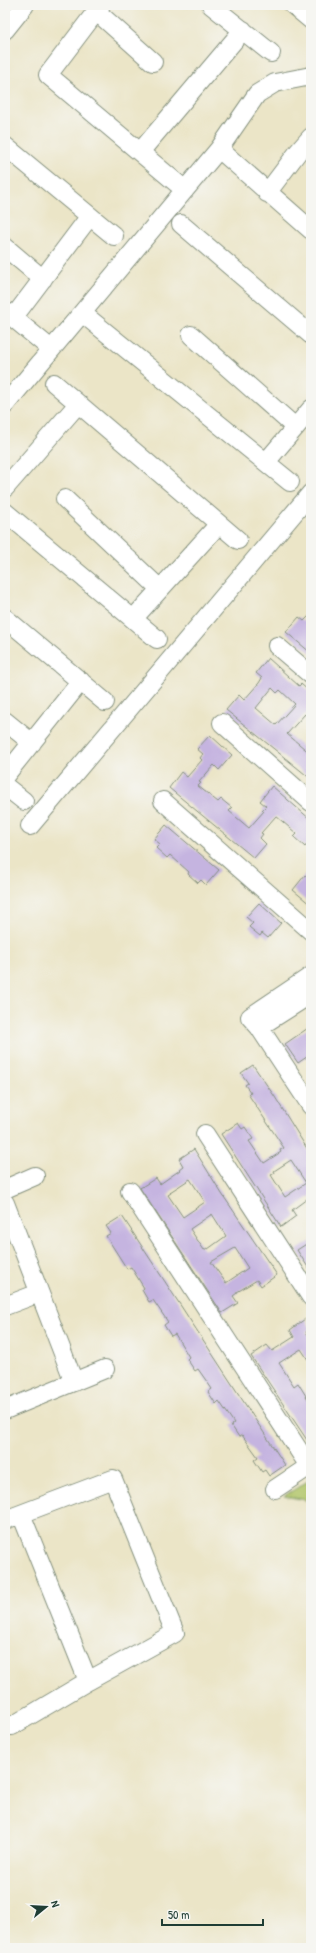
<svg xmlns="http://www.w3.org/2000/svg" width="316" height="1953" font-family="'Patrick Hand',sans-serif">
<rect width="100%" height="100%" fill="#f6f6f2"/>
<filter id="ink" filterUnits="userSpaceOnUse"><feTurbulence type="fractalNoise" baseFrequency=".025" numOctaves="2"/><feDisplacementMap in="SourceGraphic" scale="8" xChannelSelector="R" yChannelSelector="G"/><feConvolveMatrix kernelMatrix="1 2 1 2 8 2 1 2 1" color-interpolation-filters="sRGB"/></filter>
<filter id="wash" filterUnits="userSpaceOnUse"><feTurbulence type="fractalNoise" baseFrequency=".012" numOctaves="4" result="noise"/><feDisplacementMap in="SourceGraphic" scale="16" xChannelSelector="R" yChannelSelector="G"/><feGaussianBlur stdDeviation="0.9" result="paint"/><feColorMatrix in="noise" values="0 0 0 0 0 0 0 0 0 0 0 0 0 0 0 0 0 1.4 0 .05"/><feComposite in="paint" operator="in"/></filter>
<g filter="url(#wash)">
<rect width="100%" height="100%" fill="#ebe5c7"/>
<path fill="#b2c66a" stroke="#68824f" d="M311,1479V1501L284,1496Z"/>
<g id="blocks">
<path fill="#c5b4e0" fill-rule="evenodd" d="M311,614V653L286,632L299,617L304,621Z
M268,658L299,686L301,684L311,693V719L305,714L287,734L311,754V779L226,710L239,695L244,700L259,683L262,678L256,673ZM272,688L277,693L280,690L295,704L276,725L256,708Z
M210,735L232,755L219,770L214,765L199,782L201,783L198,786L218,802L221,799L232,808L229,811L249,828L264,811L262,810L266,806L260,801L272,786L311,820V839L305,847L294,837L297,834L276,816L261,833L263,834L260,838L266,844L254,858L169,788L181,772L187,777L202,760L200,758L203,754L197,749Z
M166,825L219,870L206,885L201,880L198,883L188,874L189,872L170,855L167,858L156,848L160,844L154,839Z
M305,875L311,880V905L293,890Z
M259,903L281,923L268,938L262,933L260,936L249,927L253,923L246,917Z
M311,1026V1054L298,1063L285,1044Z
M253,1065L275,1097L311,1155V1196L292,1210L296,1216L281,1227L221,1134L238,1123L242,1129L245,1127L253,1139L249,1141L264,1163L281,1152L280,1150L284,1148L248,1094L251,1093L245,1085L248,1083L241,1073ZM291,1160L306,1183L285,1197L271,1175L275,1173L274,1171Z
M194,1149L222,1194L277,1275L261,1286L257,1280L237,1292V1293L233,1296L238,1303L222,1313L140,1188L156,1178L160,1184L180,1170L179,1169L183,1166L179,1159ZM190,1179L205,1202L183,1217L168,1195L171,1193L170,1192ZM212,1214L226,1236L208,1249L207,1248L204,1250L190,1229ZM235,1248L248,1268L226,1283L211,1262Z
M122,1216L285,1465L269,1476L265,1470L262,1472L254,1460L258,1457L242,1435L239,1437L231,1425L234,1423L219,1401L216,1404L208,1392L212,1389L198,1369L195,1371L187,1359L189,1357L175,1334L171,1336L164,1325L168,1322L153,1300L149,1302L142,1290L144,1288L131,1267L127,1269L106,1236L111,1233L106,1226Z
M311,1241V1272L297,1250Z
M305,1319L311,1328L306,1332L311,1339V1364L301,1349L279,1363L294,1386L298,1383L311,1404V1446L251,1356L267,1345L272,1351L294,1337L290,1330Z"/>
</g>
</g>
<g filter="url(#ink)">
<use href="#blocks" fill-opacity="0" stroke="#85917e" stroke-width="1"/>
<g fill="none" stroke-linecap="round" stroke-linejoin="round">
<defs>
<path id="minor" d="M101,5L48,75L185,190
M211,5L271,53
M293,5L311,20
M96,11L153,62
M5,30L25,5
M5,146L114,236
M219,149L311,230
M140,152L243,30
M267,193L298,152L311,137
M181,224L311,335
M5,247L43,279
M5,311L51,349
M82,313L290,482
M13,318L90,216
M191,335L295,427
M54,383L238,540
M5,405L219,149L257,94L275,83L311,76
M266,462L311,409
M5,488L78,404
M65,499L160,589
M5,512L157,639
M5,618L105,702
M133,619L219,524
M277,646L311,675
M5,721L32,743
M222,723L311,802
M5,776L81,681
M5,786L24,801
M163,801L311,931
M30,826L311,493
M311,976L250,1017L259,1027L311,1106
M259,1027L311,994
M205,1134L311,1297
M5,1189L35,1176
M130,1191L309,1466
M5,1203L74,1382
M5,1306L39,1293
M5,1410L105,1369
M275,1489L311,1465
M21,1514L88,1681
M5,1520L113,1479L175,1633L88,1681L12,1726L5,1725"/>
</defs>
<use href="#minor" stroke="#85917e" stroke-width="20"/>
<use href="#minor" stroke="#fff" stroke-width="18"/>
</g>
</g>
<rect width="316" height="1953" fill="none" stroke="#f6f6f2" stroke-width="20"/>
<g transform="translate(46 1907) rotate(72)" stroke="#f6f6f2" stroke-width="3" paint-order="stroke">
<path d="M0-3L7 15L0 10L-7 15Z" fill="#1f3d34"/>
<text y="-6" font-size="11" font-weight="bold" text-anchor="middle" fill="#1f3d34">N</text>
</g>
<path d="M162 1919v6h101v-6" fill="none" stroke="#1f3d34" stroke-width="2"/>
<text x="168" y="1919" font-size="12" fill="#1f3d34" stroke="#f6f6f2" stroke-width="3" paint-order="stroke">50 m</text>
</svg>
